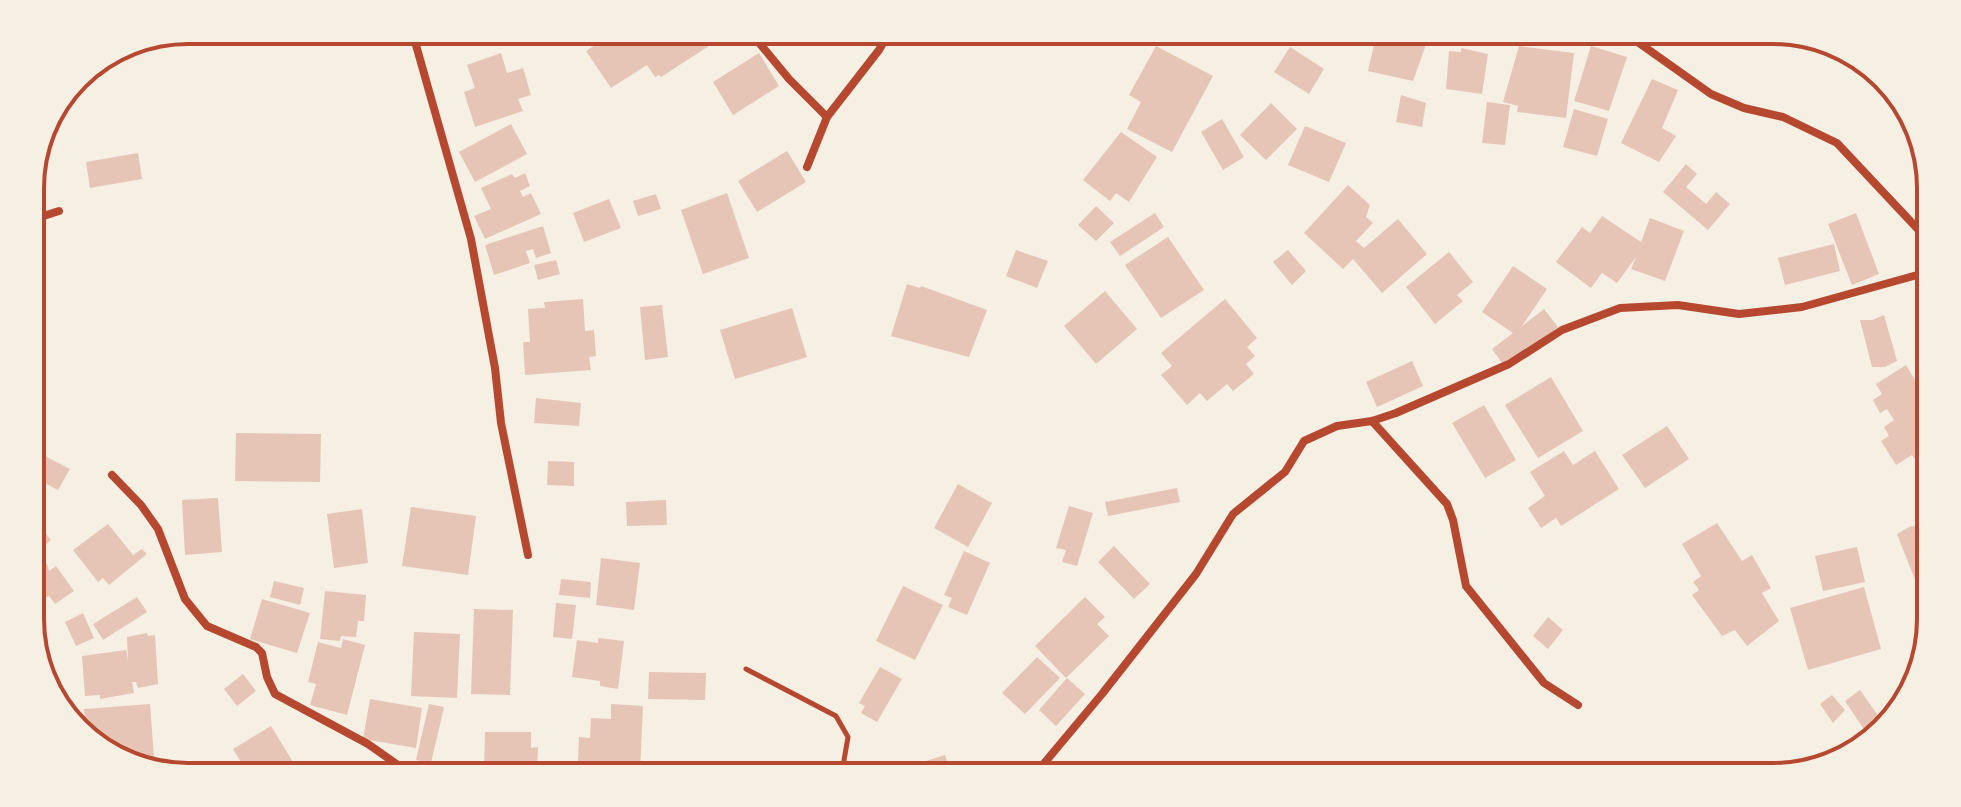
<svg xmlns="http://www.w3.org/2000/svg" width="1961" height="807" font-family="Karla,sans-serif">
<rect width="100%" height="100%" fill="#f6efe4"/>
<path fill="#e6c5b7" d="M615,32H658L729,33L661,77L659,75L655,77L647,65L611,88L586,51Z
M1376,36H1429L1413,81L1368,71Z
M1156,46L1213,76L1172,152L1127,129L1141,102L1129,95Z
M1519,46L1574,53L1566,118L1517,112L1518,106L1503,102Z
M1591,46L1627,57L1609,111L1574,101Z
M1290,47L1324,69L1309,94L1274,72Z
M1461,48L1488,54L1482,94L1446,89L1449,51L1461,52Z
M501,53L507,73L523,68L531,95L518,99L523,111L475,127L464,92L475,88L467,65Z
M759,53L779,86L733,115L713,82Z
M1652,79L1678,90L1662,128L1676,136L1659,162L1621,143Z
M1401,95L1426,103L1422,127L1396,122Z
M1487,102L1510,105L1505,145L1482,143Z
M1271,103L1297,129L1266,160L1240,135Z
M1574,109L1608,119L1597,156L1563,147Z
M1222,119L1244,157L1223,170L1201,132Z
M511,124L527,154L475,182L459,152Z
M1305,126L1346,143L1329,182L1288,165Z
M1121,132L1157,157L1129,202L1116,193L1110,201L1083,180Z
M787,151L806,182L757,212L738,181Z
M138,153L142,179L90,188L86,162Z
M1686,164L1697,174L1686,187L1706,204L1716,192L1730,204L1708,230L1663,192Z
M525,173L530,186L520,191L523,197L531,193L541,214L485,239L474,216L491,209L481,188L512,174L515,178Z
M1348,185L1370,205L1366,217L1373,223L1356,241L1364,248L1398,219L1427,254L1382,293L1353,259L1343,269L1304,233Z
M727,193L749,258L703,274L681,210Z
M656,194L661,209L638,216L633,201Z
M609,199L621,228L584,242L573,213Z
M1096,206L1114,223L1096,241L1078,225Z
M1155,213L1164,227L1120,256L1110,242Z
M1856,213L1879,274L1852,285L1828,224Z
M1602,216L1641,242L1650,218L1684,231L1665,281L1631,269L1636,257L1617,283L1602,273L1591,288L1556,262L1582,227L1590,233Z
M543,226L551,253L536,258L533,249L526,251L530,263L494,275L485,245Z
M1168,237L1204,290L1161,318L1125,265Z
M1834,244L1840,271L1785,285L1778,258Z
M1016,250L1048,261L1037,288L1006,276Z
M1288,250L1306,271L1292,285L1273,262Z
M1449,252L1473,282L1457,295L1463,301L1435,324L1406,287Z
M556,260L560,274L538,280L534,265Z
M1513,266L1547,289L1522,326L1544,309L1558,327L1505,367L1492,349L1513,333L1482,312Z
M907,284L920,288L921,286L987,310L969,357L891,336Z
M1105,291L1137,329L1096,364L1064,326Z
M583,299L585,331L594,330L596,356L589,357L591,370L525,375L523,342H530L528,309L545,308L544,302Z
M1225,299L1257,338L1247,347L1255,356L1246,364L1254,374L1233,391L1227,384L1207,401L1200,393L1187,405L1161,375L1172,366L1161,353Z
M662,305L668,357L645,360L640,307Z
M792,308L807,357L735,379L720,330Z
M1884,315L1897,361L1885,367H1872L1860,320H1872Z
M1412,361L1423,386L1377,407L1366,382Z
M1906,365L1926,398L1925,460L1918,464L1912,455L1896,465L1881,441L1889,436L1884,427L1894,420L1887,409L1880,413L1873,400L1882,394L1876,384Z
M1551,377L1583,431L1538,458L1505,405Z
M536,398L581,403L579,426L534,423Z
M1484,405L1516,460L1485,478L1452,423Z
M1667,426L1689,459L1645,488L1622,455Z
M236,433L321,434L320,482L235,481Z
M1564,451L1573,465L1595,451L1619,489L1561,526L1556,518L1541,528L1528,508L1545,496L1530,472Z
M45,456L70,469L58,490L33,477Z
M548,461L574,462V486L547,485Z
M958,484L992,503L968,547L934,528Z
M1177,488L1180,502L1108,516L1105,502Z
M218,498L222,552L185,555L182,500Z
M666,500L667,525L627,526L626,502Z
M32,502L45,515L32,527Z
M1069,506L1093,513L1077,566L1062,562L1066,550L1056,548Z
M411,507L476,516L468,575L402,566Z
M362,509L368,563L334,568L327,514Z
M1717,523L1742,561L1752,555L1771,588L1762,593L1779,621L1747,646L1735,630L1722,636L1692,595L1699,590L1693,582L1701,576L1682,544Z
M108,524L133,555L142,549L147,554L109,585L103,578L98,582L73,550Z
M1911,526L1924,528L1923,600L1897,534Z
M43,530L51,540L32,556V539Z
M1114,546L1150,584L1134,599L1098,562Z
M1857,547L1865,582L1823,591L1815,556Z
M964,551L990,563L967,615L948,607L952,598L944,595Z
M601,558L640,563L634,610L596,605Z
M47,564L49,571L56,566L74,591L55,604L49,596L33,603V570Z
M561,579L591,582L590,598L559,595Z
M274,581L304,588L300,605L270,597Z
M903,586L943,605L915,660L876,641Z
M1864,587L1881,649L1808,670L1790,608Z
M325,591L366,595L364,621H358L356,637L341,636L340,641L320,639Z
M137,597L147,612L103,640L93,624Z
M1085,597L1105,617L1097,624L1109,636L1066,678L1035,646Z
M262,599L310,613L297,653L250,639Z
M556,603L576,605L572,639L553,637Z
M474,609L513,610L510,695L471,694Z
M83,613L94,638L76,646L65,622Z
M1548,617L1563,630L1548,649L1533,636Z
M414,632L460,634L457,698L411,696Z
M147,633L148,636L155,635L158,684L138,688L136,682H132L134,693L100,699V695L85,696L82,656L126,650L128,661L127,637Z
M598,638L624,641L618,689L600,686V681L572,677L577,640L598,643Z
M343,639L365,645L347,715L310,705L316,684L308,682L318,642L341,648Z
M1037,657L1060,678L1025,714L1002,693Z
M880,667L902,679L877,722L861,713L865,706L859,703Z
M649,672L706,673L705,700L648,699Z
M243,674L256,691L237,706L224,689Z
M1067,678L1085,694L1056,726L1039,710Z
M1860,690L1884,724L1871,740L1845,701Z
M1832,695L1845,710L1833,723L1820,704Z
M370,699L422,708L416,748L363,739Z
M150,704L154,757L126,759L125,751L113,752L86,735L84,709Z
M429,704L444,707L431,763L416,760Z
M611,704L643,706L640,771H592L593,761H578L579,737L590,738L591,718L611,719Z
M271,726L296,767L292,769H245L233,749Z
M485,732H531V748L538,747L537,770H484Z
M945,755L951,773L912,772L910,766Z"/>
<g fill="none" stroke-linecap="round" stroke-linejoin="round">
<path stroke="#b5482f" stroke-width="5" d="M746,669L836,716L848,737L842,772"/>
<path stroke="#b5482f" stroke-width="8" d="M412,31L471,239L495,368L501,423L528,555
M751,33L789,79L827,117
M1632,38L1711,94L1744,108L1783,117L1837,143L1929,241
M807,167L827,117L879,50L888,34
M31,220L59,211
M1372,421L1447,504L1453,520L1466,586L1544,683L1578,705
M112,475L141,505L158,529L185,599L207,626L256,647L262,653L267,677L275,694L368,744L405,770
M1036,773L1102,694L1196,574L1233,514L1285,472L1304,441L1337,426L1372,421L1396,413L1509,364L1562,330L1620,308L1678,305L1739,314L1802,307L1928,272"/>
<path stroke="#b5482f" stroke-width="14" d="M1915,132L1929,184"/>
</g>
<path d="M0 0H1961V807H0ZM188 44H1773A144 144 0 0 1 1917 188V619A144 144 0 0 1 1773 763H188A144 144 0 0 1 44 619V188A144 144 0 0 1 188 44Z" fill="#f6efe4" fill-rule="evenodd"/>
<path fill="none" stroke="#b5482f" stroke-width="4" d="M188 44H1773A144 144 0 0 1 1917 188V619A144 144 0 0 1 1773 763H188A144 144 0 0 1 44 619V188A144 144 0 0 1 188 44Z"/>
</svg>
